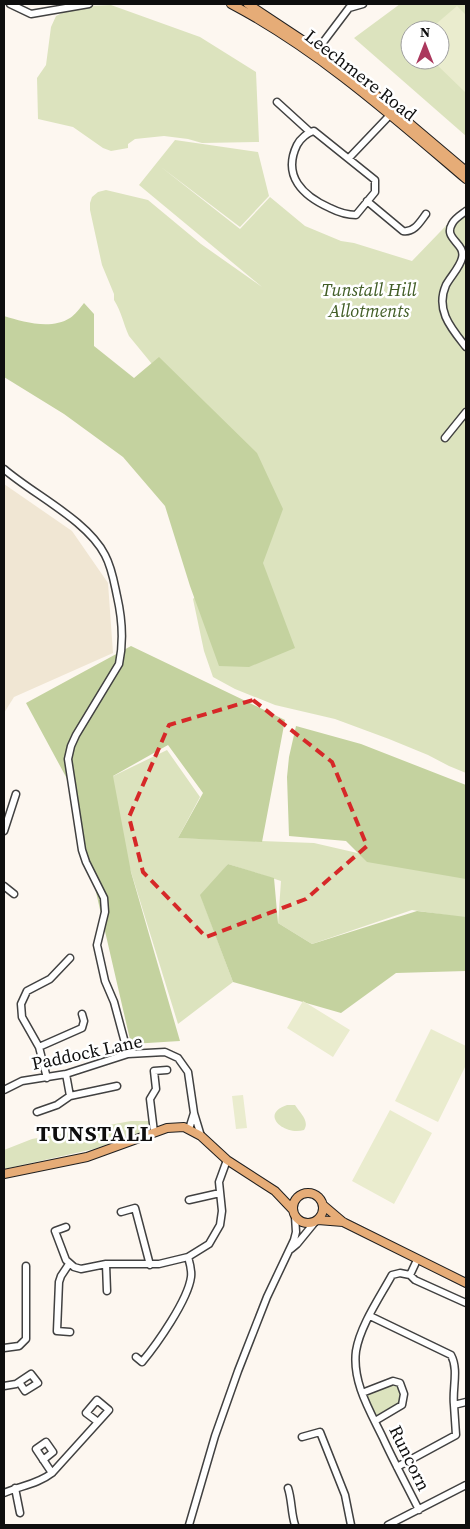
<svg xmlns="http://www.w3.org/2000/svg" width="470" height="1529" font-family="'Source Serif 4',serif">
<rect width="100%" height="100%" fill="#fdf7f0"/>
<path fill="#f0e6d3" d="M4,484L72,531L108,583L113,653L14,697L4,713Z"/>
<path fill="#dce3be" fill-rule="evenodd" d="M400,4H466V136L354,38ZM410,30H440V60H410Z
M111,5L200,37L256,72L259,142L202,143L188,139L164,136L135,139L128,144V148L111,151L103,148L73,127L38,119L37,78L46,65L51,27L56,16L66,11L89,6Z
M175,140L258,152L269,196L240,227L161,167L240,229L270,197L305,226L341,241L354,243L412,261L466,205V773L449,766L428,755L389,739L335,719L275,705L235,689L213,677L204,651L193,599L274,513L129,336C123,323 122,313 114,300V294L102,265L90,210V203L92,197L98,192L106,190L148,200L201,244L262,287L139,185Z
M167,750L200,797L178,838L314,843L466,878V918L412,910L312,944L278,923L281,881L228,864L202,899L233,982L178,1024L103,781Z
M287,1105H295C300,1113 310,1121 304,1130C284,1136 259,1114 287,1105Z
M131,1121H151L147,1130L94,1149L4,1169V1150L32,1139Z
M393,1383L399,1384L402,1395V1403L377,1417L365,1394Z"/>
<path fill="#c4d29f" d="M84,303L94,314V346L134,378L159,357L257,453L283,509L263,563L295,648L249,667L219,666L190,586L165,506L123,457L64,414L4,377V316C23,322 51,330 70,318C75,315 80,308 84,303Z
M131,646L285,720L262,842L178,838L203,793L168,745L113,776L131,872L180,1041L131,1044L72,788L26,703Z
M296,726L361,744L466,785V879L367,862L346,841L289,836L287,777L289,757Z
M228,864L274,878L278,923L312,944L417,911L466,917V971L396,973L341,1013L233,982L200,895Z"/>
<path fill="#eaecce" d="M457,6L466,15V93L432,60H440V30H429Z
M303,1001L350,1030L333,1057L287,1028Z
M431,1029L466,1046V1065L438,1122L395,1101Z
M243,1095L247,1128L236,1129L232,1096Z
M390,1110L432,1133L394,1204L352,1181Z"/>
<g fill="none" stroke-linecap="round" stroke-linejoin="round">
<defs>
<path id="minor" d="M10,4L31,14L89,4
M349,8L363,4
M318,49L349,8
M277,102L310,132
M314,131L375,180V192L356,215C346,215 338,212 330,208C303,196 282,176 297,145C300,139 308,132 314,131Z
M349,158L390,115
M367,201L403,231C414,233 420,222 426,214
M466,211C462,214 454,219 452,224C443,239 466,243 462,258C460,267 451,276 446,285C435,310 451,328 466,347
M445,438L466,412
M4,469C34,495 87,520 105,555C112,568 114,582 117,596C122,618 124,641 119,664L76,735L71,746L68,759L82,850L86,862L104,898L105,912L97,945L105,981L114,1002L128,1054
M4,831L16,794
M4,886L14,894
M39,1047L82,1028L84,1021L82,1014
M47,1078L39,1047L22,1017L21,1004L27,991L50,979L70,958
M4,1090L22,1081L66,1074L128,1054L165,1052L178,1058L188,1072L194,1113L201,1136
M70,1096L117,1086
M37,1112L57,1105L70,1096L66,1074
M189,1129L194,1113
M154,1132L150,1099L156,1089L154,1071L167,1070
M189,1200L220,1193
M121,1212L135,1208L150,1265
M66,1227L55,1231L66,1260L74,1267L81,1269L106,1264H159L188,1257L209,1244L220,1225L222,1211L219,1182L227,1160
M291,1249L297,1244L315,1222
M417,1260L410,1275L400,1273L392,1275C380,1297 360,1326 356,1351C352,1382 370,1411 383,1438C394,1462 407,1486 419,1510
M69,1264L61,1276L59,1282L57,1331L70,1332
M106,1264L107,1291
M410,1275L415,1280L466,1303
M370,1316L451,1355C459,1370 452,1389 454,1405
M4,1348L19,1346L26,1339V1266
M136,1357L142,1362C157,1344 188,1300 191,1277C192,1270 190,1264 188,1257
M4,1386L16,1384L31,1374L38,1383L25,1391L19,1382
M362,1393L393,1381L400,1383L404,1394L402,1405L375,1421
M302,1437L320,1432L345,1495L351,1525
M43,1460L53,1452L46,1442L36,1449L52,1473
M397,1467L456,1435L454,1405L466,1402
M15,1488L20,1513
M288,1488C292,1500 291,1513 295,1525
M4,1493C20,1486 38,1484 52,1473L109,1410L97,1400L86,1413L98,1422
M189,1525L215,1436L238,1371L267,1297L294,1240L296,1232L295,1216
M388,1525L466,1485"/>
<path id="major" d="M231,4C318,50 392,116 466,179
M248,4L343,67L466,171
M4,1174L87,1157L167,1128L184,1127L201,1136L227,1160L275,1191L293,1210
M293 1208a15 15 0 1 1 30 0a15 15 0 1 1-30 0Z
M323,1205L343,1222L466,1283
M318,1220L343,1222"/>
</defs>
<use href="#minor" stroke="#414141" stroke-width="9"/>
<use href="#major" stroke="#1f1f1f" stroke-width="10"/>
<use href="#minor" stroke="#fff" stroke-width="6"/>
<use href="#major" stroke="#e6ac77" stroke-width="8"/>
</g>
<path fill="none" stroke="#d62828" stroke-width="4" stroke-dasharray="10 6" stroke-linejoin="round" d="M253,700L332,762L367,846L306,899L206,937L143,872L129,817L169,725Z"/>
<g text-anchor="middle" dominant-baseline="central" stroke-width="5" stroke-linejoin="round" paint-order="stroke">
<g font-size="18" fill="#0e0e0e" stroke="#fff">
<text transform="translate(361 75) rotate(38)">Leechmere Road</text>
<text transform="translate(87 1052) rotate(-12)">Paddock Lane</text>
<text transform="translate(410 1458) rotate(64)">Runcorn</text>
</g>
<g font-size="18" font-style="italic" fill="#415d26" stroke="#fff">
<text x="369" y="289">Tunstall Hill<tspan x="369" dy="21">Allotments</tspan></text>
</g>
<g font-size="22" font-weight="bold" letter-spacing="1" fill="#0e0e0e" stroke="#fff">
<text x="95" y="1133">TUNSTALL</text>
</g>
</g>
<rect width="470" height="1529" fill="none" stroke="#0e0e0e" stroke-width="10"/>
<g transform="translate(425 45)"><circle r="24" fill="#ffffff" stroke="#9f9f9f"/>
<path d="M0-4L9 19L0 12L-9 19Z" fill="#ab385d"/>
<text y="-8" font-size="14" font-weight="bold" text-anchor="middle" fill="#0e0e0e">N</text>
</g>
</svg>
